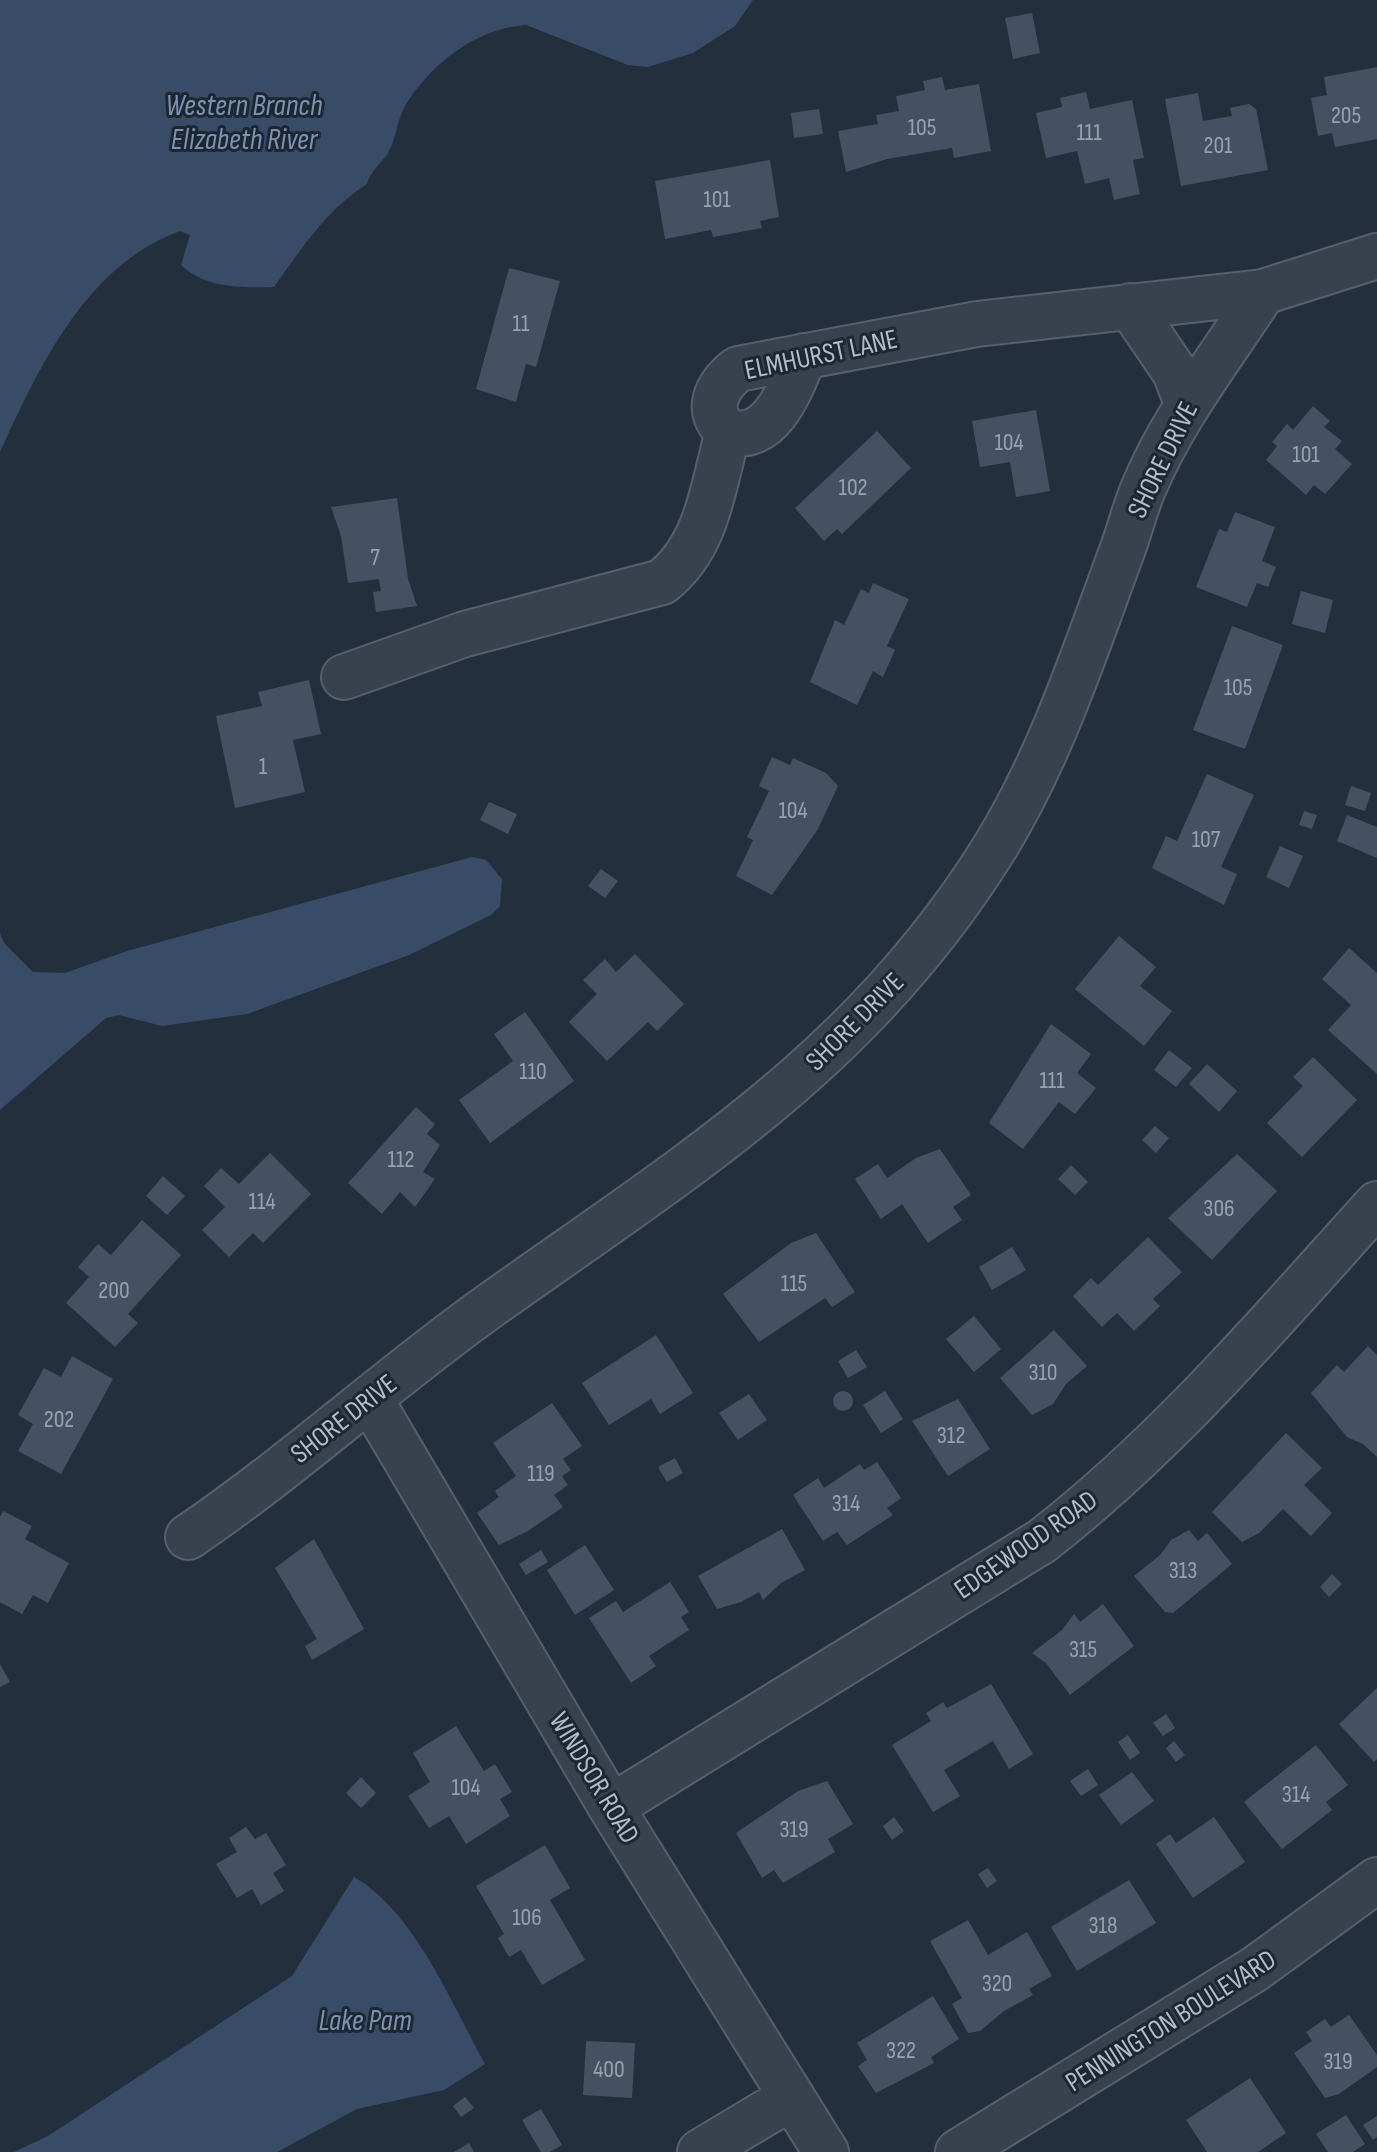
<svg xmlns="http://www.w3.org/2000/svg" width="1377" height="2152" font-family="'Sofia Sans Condensed',sans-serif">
<rect width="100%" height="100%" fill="#242f3e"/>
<path fill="#394c67" d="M0,0H753L735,26L693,53L648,67L628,65L526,25C476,28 430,65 405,106C397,120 396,140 388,153C380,165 371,170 367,184C326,210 302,248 274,287C243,288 204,288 181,265L190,235L180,231C86,265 39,367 0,452Z
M472,857L486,860L502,879L500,906L491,915L409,955L247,1014L162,1026L119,1015L106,1018L0,1110V933L4,943L33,972L65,973L127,951Z
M354,1877C415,1912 451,2003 485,2064L444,2090L357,2109L277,2152H14L48,2136L292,1976Z"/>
<path fill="#455162" d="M1032,13L1040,53L1013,59L1005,18Z
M1377,67V139L1335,147L1332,133L1318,136L1311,98L1327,95L1324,77Z
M942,77L945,90L979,84L991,151L954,158L952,148L887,159L846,172L838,131L878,124L876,115L899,111L896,96L925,90L923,81Z
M1086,92L1090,109L1132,100L1144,158L1133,160L1140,194L1114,200L1109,178L1085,184L1077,151L1046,158L1036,113L1062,107L1060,98Z
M1198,93L1203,121L1232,116L1230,108L1249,104L1256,109L1268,170L1181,186L1165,99Z
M819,109L823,134L794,138L791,113Z
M770,160L779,217L760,221L762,228L713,237L711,230L665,239L655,181Z
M509,268L560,281L536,367L526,364L516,402L476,389Z
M1313,406L1330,421L1324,427L1342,441L1335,449L1352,464L1325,494L1314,485L1306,495L1266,460L1277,446L1272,442L1287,424L1293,430Z
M1036,410L1050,491L1016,497L1010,462L980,467L972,421Z
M877,431L911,468L842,534L837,529L824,541L795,508Z
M397,498L408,579L417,606L376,612L373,592L381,591L379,579L348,583L341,536L331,507Z
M1235,512L1275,527L1262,561L1276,567L1268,587L1257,583L1247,607L1196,587L1219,529L1227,532Z
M873,583L909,599L887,646L895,650L883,677L873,671L857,705L810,682L835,620L844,625L861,589L869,593Z
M1301,591L1333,600L1325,633L1292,624Z
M1232,626L1283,645L1245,749L1193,730Z
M309,680L321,734L293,740L305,792L235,808L216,716L262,706L258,692Z
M772,757L790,765L793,758L826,773L838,786L818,829L772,895L736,876L753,840L747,837L769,791L759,786Z
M1207,774L1254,795L1221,867L1237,874L1224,905L1152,868L1166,836L1177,841Z
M1351,786L1371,793L1365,811L1345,805Z
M489,802L517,814L508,834L480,820Z
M1304,811L1317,815L1312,829L1299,825Z
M1347,815L1377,827V858L1337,841Z
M1280,846L1303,856L1289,888L1266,877Z
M601,869L618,881L605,898L588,886Z
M1119,936L1156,967L1140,986L1172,1011L1144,1046L1075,989Z
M1349,948L1377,973V1074L1328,1030L1351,1005L1322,979Z
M635,954L684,1004L657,1031L648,1022L607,1061L569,1022L597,994L583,980L605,959L616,972Z
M525,1012L574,1081L490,1143L459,1100L513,1061L494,1034Z
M1051,1024L1091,1054L1077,1073L1096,1088L1075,1114L1059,1102L1023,1149L989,1123Z
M1169,1050L1192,1068L1176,1087L1154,1070Z
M1313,1057L1357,1100L1302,1157L1267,1123L1303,1086L1293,1077Z
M1207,1064L1237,1091L1219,1112L1189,1084Z
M416,1107L435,1124L427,1134L440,1145L423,1172L435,1179L415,1207L400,1192L382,1214L348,1183Z
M1155,1126L1169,1138L1156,1153L1142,1140Z
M940,1149L971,1195L953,1207L962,1220L928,1243L902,1204L881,1219L855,1179L878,1164L887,1178L916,1158Z
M270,1153L311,1194L263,1243L253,1233L229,1257L202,1230L225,1207L204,1186L221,1168L239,1184Z
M1237,1154L1277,1191L1212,1260L1168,1218Z
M1071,1165L1088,1182L1075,1195L1058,1179Z
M163,1176L185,1196L167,1215L146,1196Z
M142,1220L181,1255L128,1314L138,1323L115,1347L66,1303L89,1277L78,1267L98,1244L111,1255Z
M816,1233L855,1292L832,1307L825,1298L759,1342L723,1294L791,1243Z
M1148,1237L1182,1272L1153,1299L1160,1306L1134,1331L1117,1313L1102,1327L1073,1296L1091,1278L1098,1285Z
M1012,1247L1026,1270L992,1290L979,1267Z
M974,1316L1001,1349L974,1372L946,1339Z
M1054,1330L1087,1366L1066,1384L1053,1404L1032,1415L1000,1378Z
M656,1335L693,1393L660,1414L651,1399L609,1425L582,1383Z
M1368,1346L1377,1355V1457L1363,1444L1347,1437L1311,1393L1337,1365L1344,1372Z
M856,1350L867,1367L848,1378L838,1361Z
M72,1356L113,1379L61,1474L18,1451L33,1424L18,1415L44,1368L61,1377Z
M885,1391L903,1419L881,1433L863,1405Z
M833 1401a10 10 0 1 1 20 0a10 10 0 1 1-20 0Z
M749,1394L767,1420L738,1440L719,1413Z
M958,1399L990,1449L948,1476L912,1421Z
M552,1403L582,1446L563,1459L571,1470L562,1476L568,1485L554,1495L563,1507L528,1531L499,1545L477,1513L499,1497L495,1491L516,1476L493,1443Z
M1286,1433L1322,1468L1304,1485L1332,1513L1311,1536L1283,1509L1259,1533L1242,1542L1212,1512Z
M675,1458L683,1473L667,1482L658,1467Z
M877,1462L901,1498L887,1508L893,1515L847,1545L837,1532L823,1541L793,1495L818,1478L824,1488L860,1464L864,1470Z
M3,1511L32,1526L25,1539L69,1563L48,1603L33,1595L22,1614L0,1602V1517Z
M782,1529L805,1570L781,1583L763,1600L759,1592L741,1602L717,1609L698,1576Z
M1189,1530L1198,1541L1207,1533L1232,1564L1173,1613L1165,1612L1134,1576L1160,1555L1171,1540Z
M314,1539L364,1629L312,1660L305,1646L317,1639L275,1568Z
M585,1545L614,1590L575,1615L547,1570Z
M541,1550L548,1562L526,1575L519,1564Z
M1332,1574L1342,1584L1329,1597L1320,1587Z
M670,1582L689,1612L681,1617L689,1630L649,1656L656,1666L631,1683L589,1618L616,1601L623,1612Z
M1103,1604L1134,1646L1070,1695L1046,1663L1032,1653L1062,1630L1074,1614L1080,1622Z
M0,1664L10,1682L0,1687Z
M991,1684L1033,1754L1009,1769L993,1741L944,1770L960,1796L933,1812L892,1745L931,1721L926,1713L943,1702L947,1708Z
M1377,1688V1759L1374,1762L1339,1724Z
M1166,1714L1175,1728L1163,1736L1153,1723Z
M456,1726L484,1771L495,1764L512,1792L500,1799L510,1816L466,1844L449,1816L429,1828L408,1796L430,1782L413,1753Z
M1128,1735L1140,1753L1130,1760L1118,1742Z
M1174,1741L1185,1755L1176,1762L1166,1748Z
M1316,1745L1348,1785L1326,1802L1332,1810L1282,1849L1244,1802Z
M1088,1769L1098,1785L1081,1796L1070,1781Z
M1132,1772L1154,1801L1121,1825L1099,1795Z
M361,1777L376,1793L361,1808L346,1793Z
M827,1781L853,1824L828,1839L835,1852L783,1883L774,1870L762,1878L736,1833L798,1791Z
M894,1817L904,1831L892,1840L883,1826Z
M1214,1817L1245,1862L1193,1898L1156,1844L1170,1834L1176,1843Z
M246,1827L255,1839L266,1833L286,1865L273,1873L284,1891L261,1905L252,1889L237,1898L216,1864L237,1852L229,1838Z
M545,1845L570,1888L550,1900L585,1960L542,1985L521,1950L509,1957L498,1938L504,1934L476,1886Z
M988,1868L997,1881L987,1888L978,1874Z
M1129,1880L1156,1923L1077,1971L1051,1927Z
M968,1920L988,1955L1027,1932L1052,1976L1029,1989L1033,1995L1004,2011L980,2031L968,2033L952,2004L962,1998L930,1941Z
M933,1996L959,2039L931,2057L934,2063L876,2093L858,2066L867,2060L857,2043Z
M1349,2015L1377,2055V2067L1339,2094L1325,2098L1294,2053L1312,2041L1306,2032L1325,2019L1331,2027Z
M586,2041L635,2043L632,2098L583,2095Z
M1250,2078L1286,2133L1258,2152H1207L1186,2120Z
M465,2097L474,2108L461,2117L453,2106Z
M541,2109L562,2145L550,2152H541L522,2120Z
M1346,2115L1365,2144L1353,2152H1328L1316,2134Z
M1377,2116V2137L1373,2140L1363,2125Z
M469,2143L474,2152H454Z"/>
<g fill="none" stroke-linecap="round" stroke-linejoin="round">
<defs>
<path id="street" d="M1130,306L1175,372L1187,403
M728,432C771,444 791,388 804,356
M344,677L465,634L662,582C708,546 713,486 728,432C703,411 717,385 738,369L977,324L1263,292L1377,256
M370,1399L611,1807L826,2152
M188,1537C293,1466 387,1379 491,1305C688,1165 864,1059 995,847C1051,756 1085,651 1122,551C1130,530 1135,507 1144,487C1174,416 1222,356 1263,292
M611,1807L1042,1541C1167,1444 1271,1321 1377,1204
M700,2152L792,2097
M958,2152L1255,1969L1377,1880"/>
</defs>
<use href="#street" stroke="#565f6c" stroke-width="48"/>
<use href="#street" stroke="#38414e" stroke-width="44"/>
</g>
<g text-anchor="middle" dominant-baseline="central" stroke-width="6" stroke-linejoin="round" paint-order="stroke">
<g font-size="24" fill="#98a1af">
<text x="1346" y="115">205</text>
<text x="922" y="127">105</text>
<text x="1089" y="132">111</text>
<text x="1218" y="145">201</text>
<text x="717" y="199">101</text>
<text x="521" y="323">11</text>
<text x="1009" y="442">104</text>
<text x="1306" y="454">101</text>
<text x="853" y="487">102</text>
<text x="375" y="557">7</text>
<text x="1238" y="687">105</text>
<text x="263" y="766">1</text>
<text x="793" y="810">104</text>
<text x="1206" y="839">107</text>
<text x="533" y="1071">110</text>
<text x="1052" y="1080">111</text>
<text x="401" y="1159">112</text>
<text x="262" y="1201">114</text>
<text x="1219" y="1208">306</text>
<text x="794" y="1283">115</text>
<text x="114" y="1290">200</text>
<text x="1043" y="1372">310</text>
<text x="59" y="1419">202</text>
<text x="951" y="1435">312</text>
<text x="541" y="1473">119</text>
<text x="846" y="1503">314</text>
<text x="1183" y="1570">313</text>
<text x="1083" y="1649">315</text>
<text x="466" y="1787">104</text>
<text x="1296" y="1794">314</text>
<text x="794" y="1829">319</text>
<text x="527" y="1917">106</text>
<text x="1103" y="1925">318</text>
<text x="997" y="1983">320</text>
<text x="901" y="2050">322</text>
<text x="1338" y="2061">319</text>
<text x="609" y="2069">400</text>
</g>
<g font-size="28" fill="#b4bcc9" stroke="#1d2633">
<text transform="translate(821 355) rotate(-12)">ELMHURST LANE</text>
<text transform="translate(1163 460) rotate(-64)">SHORE DRIVE</text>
<text transform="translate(855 1022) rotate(-45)">SHORE DRIVE</text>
<text transform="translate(344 1419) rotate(-38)">SHORE DRIVE</text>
<text transform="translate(1026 1545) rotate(-35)">EDGEWOOD ROAD</text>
<text transform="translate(594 1778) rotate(59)">WINDSOR ROAD</text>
<text transform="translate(1171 2021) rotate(-32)">PENNINGTON BOULEVARD</text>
</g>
<g font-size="30" font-style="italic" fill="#7c92b1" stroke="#1d2633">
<text x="244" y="106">Western Branch<tspan x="244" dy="34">Elizabeth River</tspan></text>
<text x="365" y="2021">Lake Pam</text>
</g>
</g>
</svg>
